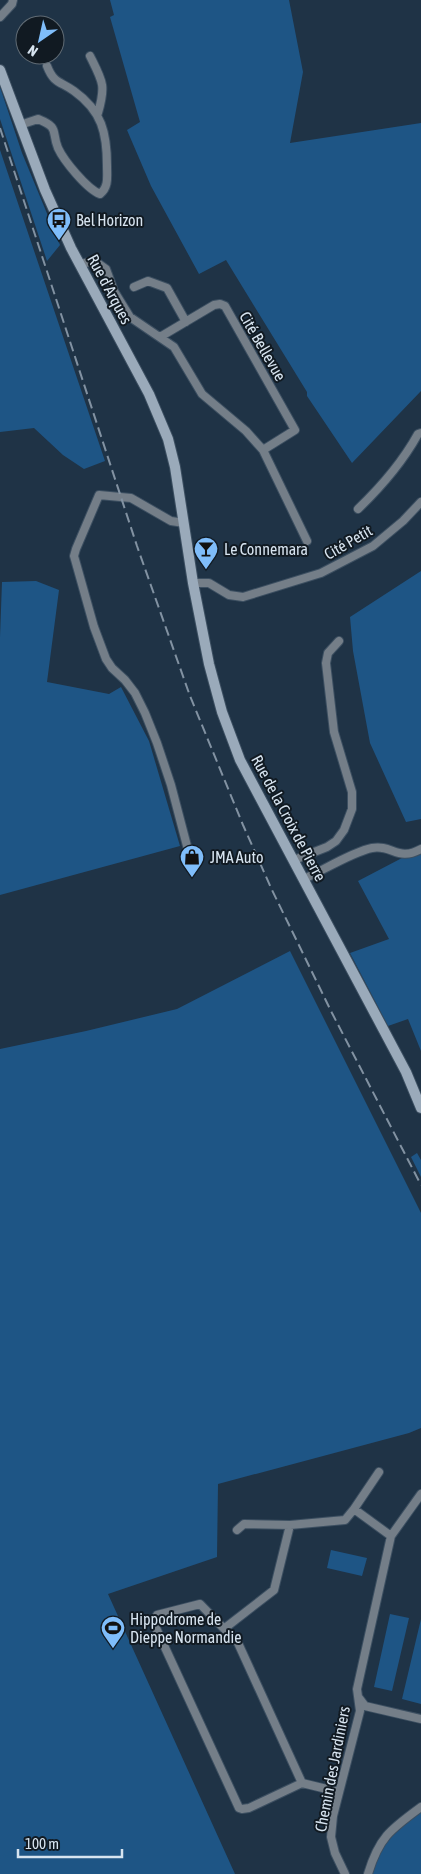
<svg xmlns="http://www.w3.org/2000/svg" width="421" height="1874" font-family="'Asap Condensed',sans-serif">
<rect width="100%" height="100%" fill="#1f3346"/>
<path fill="#1e5585" d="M110,0H289L303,72L290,143L421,123V391L352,463L307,396V392L226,260L199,274L151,186L127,130L140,122L110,17L114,15Z
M0,87L22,153L60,245L47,261L0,119Z
M0,150L105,461L84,469L63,455L34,428L0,432Z
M421,571V819L406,822L370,743L353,651L350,617Z
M36,581L59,590L47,682L109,694L121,687L149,741L180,846L0,895V637L2,582Z
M421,852V1051L408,1019L388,1026L350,953L389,939L358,881L402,858H411Z
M290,951L421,1213V1428L409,1433L218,1484L217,1557L108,1594L235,1874H0V1049L86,1031L177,1009Z
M417,1153L421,1160V1177L411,1157Z
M331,1550L367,1558L362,1576L327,1568Z
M390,1614L409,1618L392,1691L374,1687Z
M421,1619V1704L402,1699Z
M421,1810V1874H371L378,1850L390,1832Z"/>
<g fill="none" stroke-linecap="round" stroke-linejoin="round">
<defs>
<path id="minor" d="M0,17L12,4L13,0
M90,56C103,82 106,85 98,113
M20,125L38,119C60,128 51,131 58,148C64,161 87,189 100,194C109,187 107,177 107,166C107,133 102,111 74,91C60,81 54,84 47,66
M80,264L90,262L99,264L106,269L114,291L130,317L174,347L202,394L246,431L263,450L307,541
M134,287L148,281L167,288L186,322
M160,337L214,305L220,304L225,306L295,430L263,450
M358,509C382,486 402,463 418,434L421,433
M184,523L171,521L131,498L99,495L76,549L74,556L76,563L94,627L106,659L112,668L125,680L135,693L145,713L157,743L171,785L192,865
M193,583H209L229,595L243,597L321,573L373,546L403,521L421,502
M294,860L327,847L336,841L344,830L352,809V792L334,732L326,663L328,653L339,641
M304,879C324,870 352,852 372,848C392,844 398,862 421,849
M354,1509L379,1472
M237,1530L244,1524L290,1525L345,1520L354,1509L391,1536
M225,1628L274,1590L290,1525
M359,1698L365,1706L421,1719
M302,1783L238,1643L200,1604L157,1615L154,1622L156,1628L239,1808L242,1809L249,1808L302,1783L339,1792
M345,1874L335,1853L331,1837L333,1816L360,1711L357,1689L391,1536L421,1494
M368,1874C379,1837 391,1829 421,1807"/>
<path id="secondary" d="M0,70L45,190L71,248L149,394L168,439L175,467L193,583L209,664L222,712L240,760L406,1072L421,1108"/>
</defs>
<use href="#minor" stroke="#3c4f61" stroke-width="10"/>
<use href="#secondary" stroke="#3c4f61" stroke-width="12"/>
<use href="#minor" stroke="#747e88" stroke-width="8"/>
<use href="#secondary" stroke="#9aaaba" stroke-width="10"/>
<path stroke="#8292a2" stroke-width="2" stroke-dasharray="10 5" stroke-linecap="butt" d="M0,128L137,546L190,696L243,825L272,890L332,1013L421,1185"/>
</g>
<defs>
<symbol id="bus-pin" viewBox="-11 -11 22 30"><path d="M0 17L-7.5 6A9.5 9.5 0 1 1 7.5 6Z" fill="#7fbdfa" stroke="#111a22"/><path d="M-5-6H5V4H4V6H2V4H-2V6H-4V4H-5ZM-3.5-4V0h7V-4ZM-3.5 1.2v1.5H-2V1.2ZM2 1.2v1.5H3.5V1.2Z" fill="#111"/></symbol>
<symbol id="bar-pin" viewBox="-11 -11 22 30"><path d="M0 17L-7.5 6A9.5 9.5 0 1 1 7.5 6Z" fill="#7fbdfa" stroke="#111a22"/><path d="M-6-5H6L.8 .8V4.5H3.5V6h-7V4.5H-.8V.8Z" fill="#111"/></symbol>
<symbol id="shop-pin" viewBox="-11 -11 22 30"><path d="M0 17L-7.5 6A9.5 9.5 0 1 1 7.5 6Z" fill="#7fbdfa" stroke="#111a22"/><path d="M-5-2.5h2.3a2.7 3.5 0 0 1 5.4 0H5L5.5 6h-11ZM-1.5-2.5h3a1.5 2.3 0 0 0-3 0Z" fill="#111"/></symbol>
<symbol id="stadium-pin" viewBox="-11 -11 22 30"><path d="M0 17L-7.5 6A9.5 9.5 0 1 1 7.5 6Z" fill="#7fbdfa" stroke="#111a22"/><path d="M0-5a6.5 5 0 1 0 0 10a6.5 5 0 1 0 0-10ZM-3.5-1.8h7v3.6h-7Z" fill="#111"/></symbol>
</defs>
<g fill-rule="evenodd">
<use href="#bus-pin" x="45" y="206" width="28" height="38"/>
<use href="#bar-pin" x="192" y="535" width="28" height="38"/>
<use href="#shop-pin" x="178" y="843" width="28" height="38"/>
<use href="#stadium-pin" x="99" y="1614" width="28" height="38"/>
</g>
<g text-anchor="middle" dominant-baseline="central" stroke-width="4" stroke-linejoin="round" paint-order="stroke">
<g font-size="16" fill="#d7e4f0" stroke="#111a22" text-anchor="start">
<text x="76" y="220">Bel Horizon</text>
<text x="224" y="549">Le Connemara</text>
<text x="210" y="857">JMA Auto</text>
<text x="130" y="1619">Hippodrome de<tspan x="130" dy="18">Dieppe Normandie</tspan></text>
</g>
<g font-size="16" fill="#d7e4f0" stroke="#111a22">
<text transform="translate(110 289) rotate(62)">Rue d'Arques</text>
<text transform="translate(263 346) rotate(60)">Cité Bellevue</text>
<text transform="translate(348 542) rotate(-30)">Cité Petit</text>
<text transform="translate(289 818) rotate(62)">Rue de la Croix de Pierre</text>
<text transform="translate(332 1769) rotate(-79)">Chemin des Jardiniers</text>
</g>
</g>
<g transform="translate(40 40) rotate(214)"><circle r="24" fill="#111a22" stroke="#606b74"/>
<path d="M0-4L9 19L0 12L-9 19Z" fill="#7fbdfa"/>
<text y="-8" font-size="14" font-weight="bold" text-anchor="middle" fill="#d7e4f0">N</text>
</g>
<path d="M18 1849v8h104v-8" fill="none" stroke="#d7e4f0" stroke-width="2.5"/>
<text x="25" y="1849" font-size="15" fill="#d7e4f0" stroke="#111a22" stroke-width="4" paint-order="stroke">100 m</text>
</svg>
